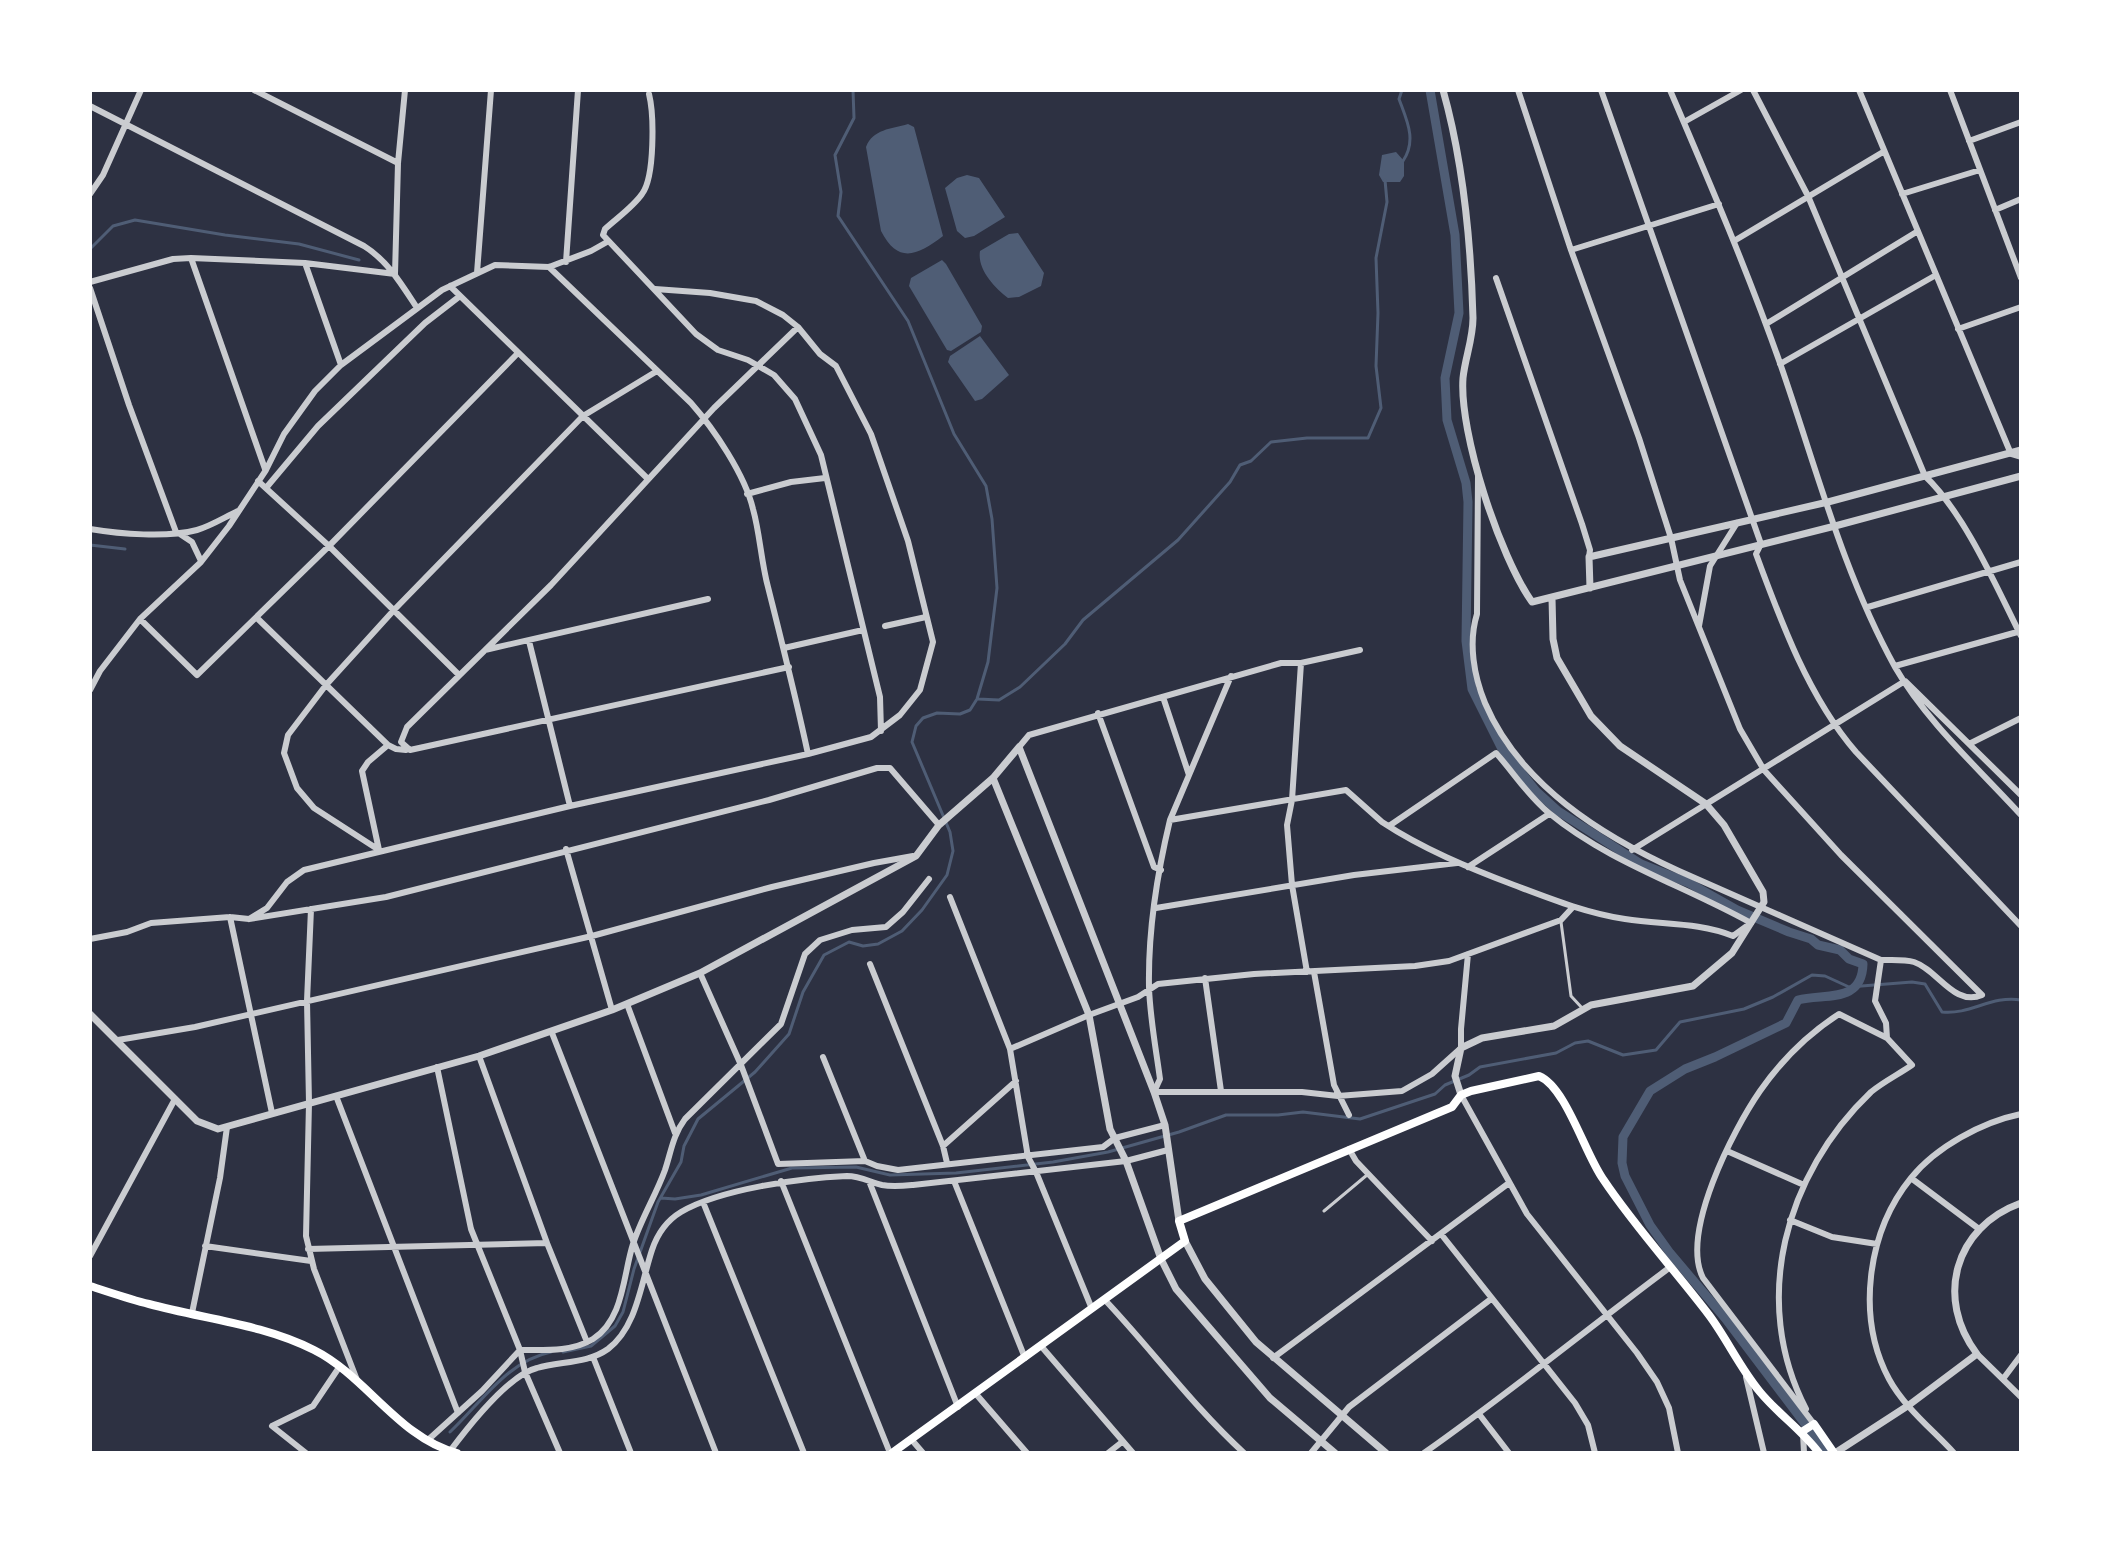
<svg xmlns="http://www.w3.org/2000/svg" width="2111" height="1543" font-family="'Open Sans',sans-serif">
<rect width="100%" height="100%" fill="#2d3142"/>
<path fill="#4f5d75" d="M908,124L914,127L943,236C917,256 898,264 881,231L866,147C873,129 891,129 908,124Z
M1396,152L1404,161V176L1400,182H1383L1379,175L1382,155Z
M967,175L979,178L1005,217L974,236L965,238L957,231L945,188L957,178Z
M1018,233L1044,273L1041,286L1019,297L1008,298C994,287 977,269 980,251L1009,234Z
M942,260L946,264L982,326L981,332L951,351L947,350L909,286L911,278Z
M980,336L1009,375L982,399L975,401L948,362L950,356Z"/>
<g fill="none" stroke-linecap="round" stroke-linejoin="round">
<path stroke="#4f5d75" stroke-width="3" d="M1402,90L1399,99C1407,121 1417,140 1403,161
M90,249L113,226L135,220L225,235L299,244L359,260
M90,545L125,549
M978,699L999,700L1020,687L1065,644L1083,620L1178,540L1230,482L1240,465L1251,461L1271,442L1307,438H1368L1381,408L1376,366L1378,313L1376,258L1387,202L1385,180
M661,1198L675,1199L701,1195L792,1168L856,1167L890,1175L956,1173L1053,1162L1108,1152L1179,1132L1226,1115H1278L1303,1112L1360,1119L1435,1094L1445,1085L1469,1075L1480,1067L1556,1053L1575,1043L1588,1041L1623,1055L1656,1050L1680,1022L1744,1009L1773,997L1812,975L1825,976L1849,987L1912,982L1925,984L1942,1012C1971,1015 1991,995 2021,1000
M563,1352L591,1346L615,1326L623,1312L634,1269L658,1202L681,1162L684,1146L698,1119L755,1072L789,1034L803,992L824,955L849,942L863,946L878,944L902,931L922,910L947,875L953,851L950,832L912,742L916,726L923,718L937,713L960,714L970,710L977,699L988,662L997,588L992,519L986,486L954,434L908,321L838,216L841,192L835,155L854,118L853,90
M450,1432C481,1403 507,1361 551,1352"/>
<path stroke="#4f5d75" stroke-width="9" d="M1430,90L1455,235L1459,313L1445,378L1447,420L1466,483L1468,502L1466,641L1472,689L1501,747L1536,791L1558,811L1641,864L1689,883L1737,910L1789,932L1811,939L1818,945L1840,950L1849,959L1863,964C1862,1004 1825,993 1798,1000L1786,1023L1715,1057L1685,1069L1650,1091L1623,1137L1622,1163L1625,1176L1650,1225L1670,1253L1725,1318L1827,1453"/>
<path stroke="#caccd0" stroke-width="3" d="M1561,922L1571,996L1583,1009
M1324,1211L1367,1175"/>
<path stroke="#caccd0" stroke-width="6" d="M254,90L398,163
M1518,90L1571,250L1639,438L1671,538L1680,580L1740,729L1764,770L1841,855L1982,995
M1601,90L1761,544L1756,554C1781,622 1809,698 1856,752L2021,926
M1670,90C1709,181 1748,272 1781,366C1816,467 1843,573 1895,667C1926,721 1979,769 2021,815
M1753,90L1808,196L1925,476C1965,514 1996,586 2021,636
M1859,90L2011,454L2021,457
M1950,90L2021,278
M649,94C654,114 655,177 642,194C633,207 617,218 605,229L603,235L696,334L718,350L748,360L774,375L795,399L821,455L880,697L881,731
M90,106L364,246C388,261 402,285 417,308
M1684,122L1741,90
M1969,141L2021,122
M90,194L103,175L141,90
M1902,194L1980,170
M1995,210L2021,199
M1734,241L1883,152
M1571,250L1719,204
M191,258L265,469
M566,262L578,90
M305,263L341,365
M549,267L691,403C714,429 745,475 753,509C760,534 761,561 768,587C782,643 796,698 808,754
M477,273L491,90
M395,274L398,163L405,90
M1496,278L1582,524L1590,550L1589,557
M90,282L173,259L191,258L305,263L395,274
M450,286L648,479
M90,288L129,405L176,532
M1766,324L1918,231
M1958,329L2021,307
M1780,364L1936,275
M1478,477L1477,614C1468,643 1474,676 1485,703C1520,785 1602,836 1679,871C1746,901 1814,930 1881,960C1891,960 1904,959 1914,962C1938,970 1954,1007 1982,995
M258,481L329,546L458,674
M266,488L318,426L425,323L460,296
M747,494L791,482L825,478
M90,529C120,534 167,538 197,530C211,526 225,517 238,511
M180,534L192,542L201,561
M1868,607L2021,562
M257,618L388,745L396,749L406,750
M140,619L197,675L329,546L518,353
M885,626L926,617
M1699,626L1710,566L1737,523
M529,641L570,806
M784,648L863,630
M485,650L708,599
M1301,663L1292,800L1287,825L1292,885L1307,972
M1895,666L2021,631
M789,667L410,750L401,742L407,727L551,585L714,408L798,327
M1231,676L1170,820C1157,874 1148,932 1149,987C1150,1018 1156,1049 1160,1079L1154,1092H1302L1338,1096L1402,1091L1432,1074L1461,1048V1029L1468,954
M90,690L100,671L140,619L201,562L229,526L266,470L284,434L315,391L341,365L442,290L495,265L549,267L591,251L607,242
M1163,697L1189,775
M1098,713L1154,867L1161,870
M1969,744L2021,718
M1019,747L1029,735L1281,663H1301L1360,650
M1170,820L1346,790L1382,822C1423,849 1469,868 1514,885C1551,899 1586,913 1625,919C1662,925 1698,922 1733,936L1751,923C1685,886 1608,862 1549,813C1528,796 1514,773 1496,753L1389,826
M566,849L612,1010
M379,850L314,808L297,788L284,753L288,735L326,685L394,610L583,416L657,371
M379,850L362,771L368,762L388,745
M1632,850L1905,681L2021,795
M1468,867L1549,814
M950,897L1010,1049L1028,1157L1036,1172L1092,1309
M1156,908L1354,875L1457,863
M311,909L307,1001L309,1103L306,1236L314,1269L357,1380
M230,917L272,1113
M249,919L267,908L287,882L304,870L570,806L808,754L871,737L900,715L920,690L933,642L908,541L871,434L836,366L820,354L798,327L783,315L756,301L710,293L655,289
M90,939L127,932L151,923L230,917L249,919L386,897L769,800L877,768H890L939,825
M870,964L943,1146L947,1163
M1314,972L1334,1085L1349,1115
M700,973L741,1065L778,1164L865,1161L877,1166L898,1170L1103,1147L1115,1138L1165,1125
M1205,978L1221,1091
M627,1004L675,1133
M552,1033L716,1453
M118,1040L195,1027L592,936L772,887L874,863L913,856
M1010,1049L1089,1015L1138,997L1158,984L1254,974L1415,966L1449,961L1561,920L1573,907
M479,1056L547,1243L587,1342
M823,1057L865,1161
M437,1067L471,1229L520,1350L525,1372L560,1453
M1461,1095L1527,1214L1637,1353L1657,1382L1669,1408L1678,1453
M336,1096L458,1413
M943,1146L1016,1081
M1349,1149L1356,1161L1432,1241
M1727,1151L1804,1185
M1911,1178L1979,1229
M781,1181L890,1453
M869,1181L958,1407
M954,1181L1025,1358
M703,1202L804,1453
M1790,1220L1832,1237L1877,1244
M1441,1234L1575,1403L1588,1425L1595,1453
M205,1246L311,1261
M308,1249L547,1243
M90,1256L175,1099
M1105,1300C1152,1350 1193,1406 1244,1453
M192,1313L220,1178L227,1127
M1041,1346L1133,1453
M1977,1354L2021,1397
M593,1357L631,1453
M1273,1358L1509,1183
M1746,1377L1764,1453
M2003,1379L2021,1355
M976,1394L1027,1453
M1806,1409C1750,1301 1785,1174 1871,1092C1883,1082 1899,1074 1912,1065L1887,1038L1886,1023L1875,1001L1881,960
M1479,1414L1509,1453
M1814,1424L1703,1278C1680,1233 1733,1130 1760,1091C1781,1061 1808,1034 1839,1014L1887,1038
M1803,1433L1804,1453
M429,1439L482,1391L520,1350C544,1350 572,1352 593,1339C624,1319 623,1275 633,1244C641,1219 656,1195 665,1170C671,1152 673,1135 685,1119L781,1024L805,954L820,940L852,930L886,927L903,912L929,879
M911,1439L923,1453
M450,1451C468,1427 508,1375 537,1368C560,1361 587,1364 608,1349C637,1327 641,1283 652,1250C657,1235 666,1221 681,1212C720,1189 801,1178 847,1176C860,1176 870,1182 882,1185C892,1187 902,1186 913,1185L1126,1161L1168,1150
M306,1453L272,1426L313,1406L340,1366
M1108,1453L1122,1442
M1311,1453L1349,1407L1491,1299
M1424,1453C1508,1394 1587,1329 1669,1268
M1954,1453C1933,1430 1904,1407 1889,1379C1856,1317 1867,1232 1911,1178C1936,1147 1982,1122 2021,1114"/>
<path stroke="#caccd0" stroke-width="7" d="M1443,90C1463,161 1471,245 1473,318C1473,339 1465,358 1463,378C1459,433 1500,557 1532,602L1835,526L2021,476
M1590,588L1589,557L1828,502L2021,450
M993,778L1089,1015L1110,1129L1126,1161L1161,1259L1176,1289L1270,1398L1335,1453
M90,1014L197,1121L218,1129L479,1056L612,1010L700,973L916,856L939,825L993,778L1019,747L1154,1092L1165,1125L1179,1221
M1461,1095L1455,1076L1461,1048L1482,1038L1554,1026L1591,1005L1693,986L1732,953L1764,902L1763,892L1724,825L1706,804L1620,746L1591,716L1557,658L1553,639L1552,598
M1185,1241L1205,1279L1256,1342L1386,1453
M1835,1453L1909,1405L1977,1354C1935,1299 1954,1227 2021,1203"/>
<path stroke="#fff" stroke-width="8" d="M90,1286C109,1292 129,1299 149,1304C204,1319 263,1324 314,1350C366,1376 399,1438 457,1453
M1803,1431L1814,1424L1834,1453
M892,1453L1185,1241L1179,1221L1452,1107L1461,1095L1471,1091L1539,1076C1566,1087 1585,1154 1603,1179C1635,1227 1674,1269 1709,1315C1727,1339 1740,1368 1760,1392C1778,1414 1802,1430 1819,1453"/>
</g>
<rect width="2111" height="1543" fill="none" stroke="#ffffff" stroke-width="184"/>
</svg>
